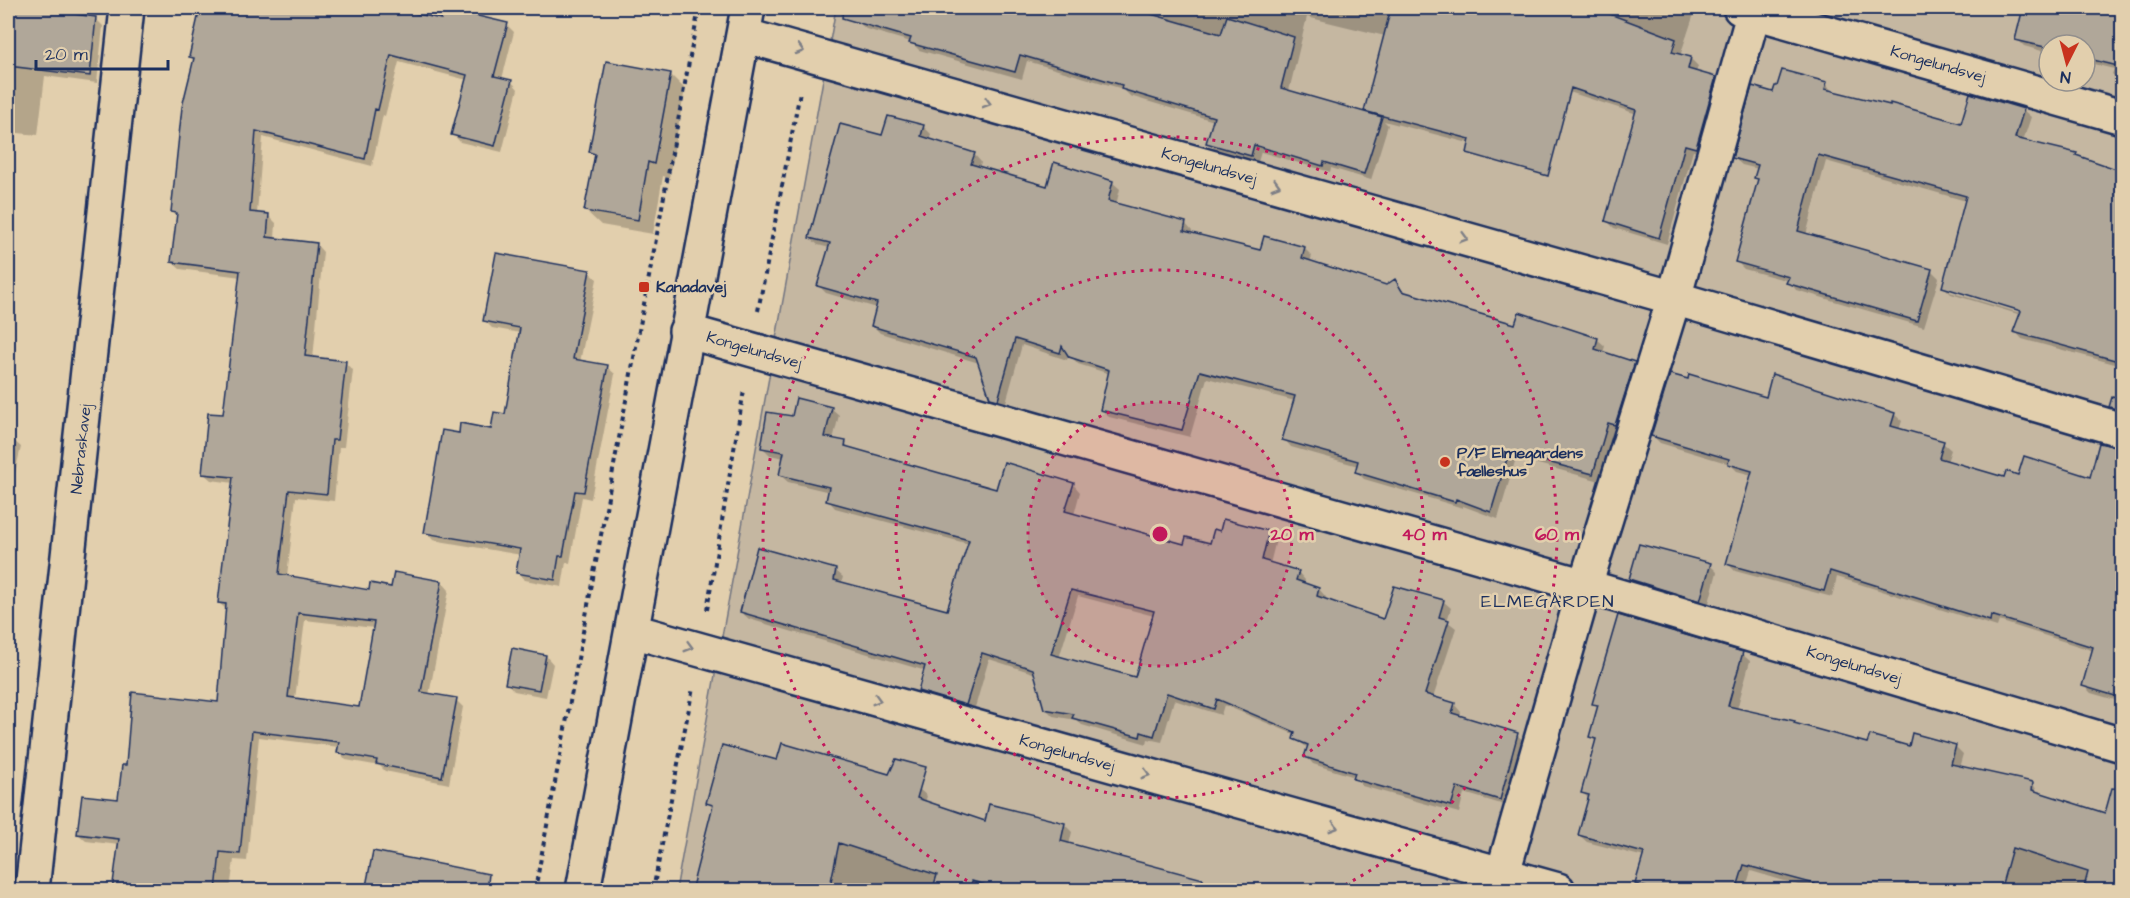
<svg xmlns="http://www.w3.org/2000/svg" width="2130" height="898" font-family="'Architects Daughter',sans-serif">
<rect width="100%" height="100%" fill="#e2cfad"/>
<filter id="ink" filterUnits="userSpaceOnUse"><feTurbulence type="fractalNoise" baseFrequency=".0167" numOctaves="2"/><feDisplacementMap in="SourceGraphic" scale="12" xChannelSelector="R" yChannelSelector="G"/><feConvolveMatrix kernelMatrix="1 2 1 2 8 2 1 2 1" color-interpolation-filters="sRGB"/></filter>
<g filter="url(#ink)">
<path fill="#c5b7a1" stroke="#707380" stroke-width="1.5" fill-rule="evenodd" d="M836,8H2122V890H676ZM2049,45H2085V81H2049Z"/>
<path fill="#0003" fill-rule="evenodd" d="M8,8H48L47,12L95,18L103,26L97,83L45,76L38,135L8,132Z
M201,8H437L507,25L514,32L502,79L511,81L518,89L502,152L460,142L453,134L467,80L399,62L385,116L383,115L372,166L263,137L257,214L269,216L276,223L275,239L316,244L323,252L313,359L345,363L353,370L344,447H339L334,501L296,497L287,576L370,591L442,582L449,590L429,695L456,700L463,707L449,784L385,771L380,766L346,760L339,752V747L259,737L247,861L234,860L230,890H115L119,845L86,841L78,834L120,801L219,704L227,610L219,603L234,483L211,480L203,473L225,416L241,277L180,269L172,262L178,217L172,212L195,61L190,57ZM305,620L374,628L360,708L295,699Z
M862,8H1519L1480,146L1384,121L1388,125L1371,180L1331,168L1330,172L1261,152L1258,162L1215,150L1208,142L1214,121L1130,96L1123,89L1027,61L1022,79L919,50L911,42L866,29L858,22ZM1307,17L1385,36L1365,111L1369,115L1289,91Z
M1577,8H1590L1615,17L1618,8H1696L1680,56L1691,59L1698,66L1696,73L1715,78L1723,85L1704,154L1693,151L1667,244L1614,228L1607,221L1637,114L1557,88L1549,80Z
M2001,8H2122V83L2112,74L2114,69L2085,62V45H2049V53L2024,46L2017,39L2023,15Z
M670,74L685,89L669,178L663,176L653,234L601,225L586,211L596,157L590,152Z
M1826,83L1833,93L1962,125L2023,110L2031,117L2023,141L2076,154L2081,158L2122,172V366L2022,339L2015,331L2021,315L1951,294L1944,287L1966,201L1826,161L1806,235L1931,270L1939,278L1924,327L1796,290L1789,281L1744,269L1736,261L1759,181L1756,177L1758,169L1742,165L1734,158L1774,94ZM1950,288L2028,312L2027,315L1950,292Z
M889,118L924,127L931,134L929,140L974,154L981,162L979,168L1048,188L1112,182L1120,189L1116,205L1185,223L1192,231V234L1261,252L1304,248L1312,256L1310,262L1386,287L1395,281L1405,293L1516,326L1597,339L1605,346L1603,353L1634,363L1641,371L1622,432L1616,430L1600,481L1516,458L1498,519L1463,506V508L1364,479L1357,472L1358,466L1291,447L1284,439L1295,401L1207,378L1190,437L1109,417L1102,410L1110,374L1078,364L1069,354L1067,360L1022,345L1005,406L999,405L992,397L979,363L880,333L872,325L877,308L826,293L819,286L830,248L818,245L810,238L883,137Z
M589,272L597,279L580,362L607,367L615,374L591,499L582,497L570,563L566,562L562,587L525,580L518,573L521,555L433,540L426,532L460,434L493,431L507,415L520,333L492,328L485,321Z
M1767,399L1894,414L1902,421L1899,430L1943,443L1951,450L1947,462L2005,479L2091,478L2100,445L2122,449V702L2091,693L2084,686L2094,651L1999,621L1997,627L1837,577L1832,597L1735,571L1728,564L1752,475L1737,471L1730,464L1660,443L1653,436Z
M831,408L839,415L833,440L845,443L852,450L997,490L1073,484L1080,492L1074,515L1185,545H1211L1268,533L1276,540L1270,564L1298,572L1305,580L1304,585L1319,589L1326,597L1325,600L1384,621L1443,601L1451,608L1447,621L1456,628L1433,698L1454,704L1461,712L1460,717L1517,735L1525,742L1508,806L1464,793L1459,813L1362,786L1355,777L1313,764L1306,756L1308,748L1295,739L1296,735L1224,705L1221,715L1174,700L1162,742L1148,739L1147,744L1082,725L1076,720L1053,716L1045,708L1036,674L989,659L974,711L927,698L920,691L926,671L749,619L741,612L835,570L843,577L841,584L948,612L969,544L835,508L828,500L830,492L788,482L780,475L784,458L770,455L762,447L793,418ZM1078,596L1154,616L1136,679L1059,658Z
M8,439L13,440L21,447L8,503Z
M1710,565L1717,572L1708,607L1638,586L1630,579Z
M1742,654L1750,661L1737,709L1794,722L1798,726L1868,744L1910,747L1913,735L1956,747L1963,754L1959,768L2033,784L2039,794L2122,820V890H1815L1751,871L1745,890H1644L1637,884L1644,857L1587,842L1579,835L1589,799L1583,793L1597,743L1591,737L1599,708L1594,704Z
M546,656L553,664L546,697L514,691L507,683Z
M778,761L919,789L927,796L925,803L986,823L991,805L1065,825L1072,832L1069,845L1189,890H692L714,809L708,803Z"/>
<path fill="#b0a799" stroke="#1b2f5e" stroke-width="1.5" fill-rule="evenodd" d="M8,8H29L96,17L90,76L8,66Z
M200,8H392L441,19L444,8L508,23L494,76L512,80L495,146L451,135L467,75L391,55L378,110L375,109L365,159L256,131L250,212L269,214L267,237L317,243L305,356L346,361L337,440H332L327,494L289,490L279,574L369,590L370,583L391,587L394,572L442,581L421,692L457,698L442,777L376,764L377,760L337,753L339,742L252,731L240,854L220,852L216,891H112L119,839L77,834L82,795L118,799L122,765H126L132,692L218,702L226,604L218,603L233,477L202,474L208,413L223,414L240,271L171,262L177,213L171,212L182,107L194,58L189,57ZM298,613L374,622L359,707L288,697Z
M843,8H1153L1151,14L1221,34L1227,16L1294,37L1281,88L1382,117L1364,174L1324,162L1323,166L1254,145L1251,156L1206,143L1214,117L1121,89L1122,85L1020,55L1015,72L909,43L911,38L842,18Z
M1391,8H1594L1676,39L1672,52L1691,57L1688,69L1716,77L1696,148L1685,145L1659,238L1605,221L1636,110L1571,88L1548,176L1467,153L1470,139L1364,111Z
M2023,8H2122V67L2085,58V45H2049V48L2015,40Z
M606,61L671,73L654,164L648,162L638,220L584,211L595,154L589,152Z
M1782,70L1827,82L1825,89L1890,105V103L1961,123L1970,93L2024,109L2015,138L2077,153L2076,155L2122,171V362L2013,332L2021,311L1942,287L1966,196L1818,155L1798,231L1932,269L1917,321L1786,283L1789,277L1735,262L1758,179L1754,178L1758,165L1732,158L1752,86L1773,92L1775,86H1777Z
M888,116L924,125L921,136L975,153L971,164L1047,186L1054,162L1113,181L1108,201L1186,222L1184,231L1260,250L1264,236L1305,247L1302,258L1386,285L1395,279L1402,291L1515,324L1519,312L1598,338L1595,349L1635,362L1615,425L1608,423L1593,474L1509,452L1491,512L1456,499L1455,502L1355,472L1358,461L1282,440L1295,396L1200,371L1182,430L1100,410L1109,370L1069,357L1062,346L1060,353L1015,339L998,400L990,398L976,357L871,326L877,303L817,286L830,243L809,238L840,124L882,135Z
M496,253L590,270L573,359L608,365L584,492L575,491L563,556H559L555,580L516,573L520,549L424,533L442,430L459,433L460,423L491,429L494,412L505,414L520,328L483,321Z
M1670,374L1688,379L1689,374L1766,397L1772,374L1895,413L1891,426L1944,441L1939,458L2004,477L2006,471L2018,475L2024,456L2090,477L2099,443L2122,448V698L2082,686L2093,647L1991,615L1990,621L1830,571L1824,591L1726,564L1752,471L1728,464L1729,459L1651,436Z
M2112,397L2122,399V411L2109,407Z
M796,398L832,407L825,437L846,441L845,446L996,489L1004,462L1074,483L1065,511L1184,544L1186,537L1210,543L1214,529L1220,531L1223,519L1269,531L1262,560L1299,571L1296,580L1319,588L1317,596L1383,619L1394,586L1444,600L1439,617L1449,620L1425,694L1455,703L1452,713L1518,733L1500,800L1457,787L1451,806L1353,779L1355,773L1304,757L1308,745L1293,739L1295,732L1217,699L1214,709L1167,693L1154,736L1141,732L1140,737L1072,718L1074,714L1044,709L1033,669L982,653L966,705L918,691L925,666L740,612L757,547L836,569L834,580L947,610L969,540L826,501L829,487L779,475L784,452L761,448L767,412L792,416ZM1071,590L1154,611L1135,677L1051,654Z
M1639,544L1711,563L1700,601L1629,579Z
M1618,615L1743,652L1728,706L1795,721L1794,723L1867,743L1870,735L1909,746L1912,733L1956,745L1951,764L2033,782L2032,790L2105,813L2112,788L2122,789V891H2083L2088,872L2012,848L2000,891H1813L1815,884L1744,865L1736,891H1658L1635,884L1644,853L1578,835L1589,795L1581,793L1596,739L1589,737L1598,705L1592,704Z
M512,648L546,655L539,690L505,684Z
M782,743L889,774L896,759L926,767L917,798L985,821L989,804L1065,823L1061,841L1203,879L1202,891H1006L972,881L969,891H932L937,875L839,843L829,891H691L713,805L706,803L722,745L777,760Z
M373,851L489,874L487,891H365Z"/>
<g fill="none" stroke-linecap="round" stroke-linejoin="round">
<defs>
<path id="minor" d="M1740,8L2122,117
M743,35L1674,298L2122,430
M686,331L1585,586L2122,745
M633,631L1558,890
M32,890L127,8
M583,890L748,8
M1498,890L1585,586L1674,298L1754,11"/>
</defs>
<use href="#minor" stroke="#1b2f5e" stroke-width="38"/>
<path stroke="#1b2f5e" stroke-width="4" stroke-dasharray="4.5 4.5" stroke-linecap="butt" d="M758,311L800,92
M707,610L744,390
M535,890L699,8
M653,890L693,688"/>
<use href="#minor" stroke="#e2cfad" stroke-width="33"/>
</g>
<defs><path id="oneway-chevron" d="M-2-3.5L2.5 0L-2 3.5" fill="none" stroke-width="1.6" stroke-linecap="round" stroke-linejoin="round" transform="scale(1.5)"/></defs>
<g stroke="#7e7f86">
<use href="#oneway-chevron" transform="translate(800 50) rotate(16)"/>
<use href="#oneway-chevron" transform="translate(987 103) rotate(16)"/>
<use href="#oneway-chevron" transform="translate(1276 185) rotate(16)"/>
<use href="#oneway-chevron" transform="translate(1464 238) rotate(16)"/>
<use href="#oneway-chevron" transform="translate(689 647) rotate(16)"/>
<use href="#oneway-chevron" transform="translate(877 700) rotate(16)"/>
<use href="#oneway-chevron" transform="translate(1146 774) rotate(16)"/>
<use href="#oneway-chevron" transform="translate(1334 827) rotate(16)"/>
</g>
</g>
<circle cx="1160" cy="534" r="132" fill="#c2185b" fill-opacity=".12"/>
<g fill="none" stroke="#c2185b" stroke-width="3" stroke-dasharray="3 6">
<circle cx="1160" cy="534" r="132"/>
<circle cx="1160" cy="534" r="264"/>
<path d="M983 889A397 397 0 1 1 1337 889"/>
</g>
<g fill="#c8321e" stroke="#e2cfad" stroke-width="2">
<rect x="638" y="281" width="12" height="12" rx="3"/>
<circle cx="1445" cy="462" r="6"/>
</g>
<g text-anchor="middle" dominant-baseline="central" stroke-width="5" stroke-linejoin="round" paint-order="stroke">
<g font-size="16" fill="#1b2f5e" stroke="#e2cfad">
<text transform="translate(1938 64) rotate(16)">Kongelundsvej</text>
<text transform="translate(1209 166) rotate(16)">Kongelundsvej</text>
<text transform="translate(754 350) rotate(16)">Kongelundsvej</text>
<text transform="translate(81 449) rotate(-84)">Nebraskavej</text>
<text transform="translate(1854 665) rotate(17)">Kongelundsvej</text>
<text transform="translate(1067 753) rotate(16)">Kongelundsvej</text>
</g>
<g font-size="16" font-weight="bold" fill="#1b2f5e" stroke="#e2cfad" text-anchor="start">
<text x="656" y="287">Kanadavej</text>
<text x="1457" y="453">P/F Elmegårdens<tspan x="1457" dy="18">fælleshus</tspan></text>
</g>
<g font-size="18" letter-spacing="1.5" fill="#1b2f5e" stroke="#e2cfad">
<text x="1548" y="601">ELMEGÅRDEN</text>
</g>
</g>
<circle cx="1160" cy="534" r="9" fill="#c2185b" stroke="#e2cfad" stroke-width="3"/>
<g font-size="18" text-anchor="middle" font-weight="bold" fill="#c2185b" stroke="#e2cfad" stroke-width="5" stroke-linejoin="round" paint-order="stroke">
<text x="1292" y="540">20 m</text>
<text x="1424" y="540">40 m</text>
<text x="1557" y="540">60 m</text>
</g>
<rect width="2130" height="898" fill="none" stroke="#e2cfad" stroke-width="30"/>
<rect x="15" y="15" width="2100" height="868" fill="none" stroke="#1b2f5e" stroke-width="2" filter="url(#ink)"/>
<g transform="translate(2067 63) rotate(186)"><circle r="28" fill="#e2cfad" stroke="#928f8d" stroke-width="1.5"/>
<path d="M0-4.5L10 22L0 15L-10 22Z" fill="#c8321e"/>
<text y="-9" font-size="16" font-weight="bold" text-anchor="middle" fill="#1b2f5e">N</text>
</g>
<path d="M36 60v9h132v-9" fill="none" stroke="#1b2f5e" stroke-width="3"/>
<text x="45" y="60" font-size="18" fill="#1b2f5e" stroke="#e2cfad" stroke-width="4.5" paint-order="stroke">20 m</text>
</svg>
